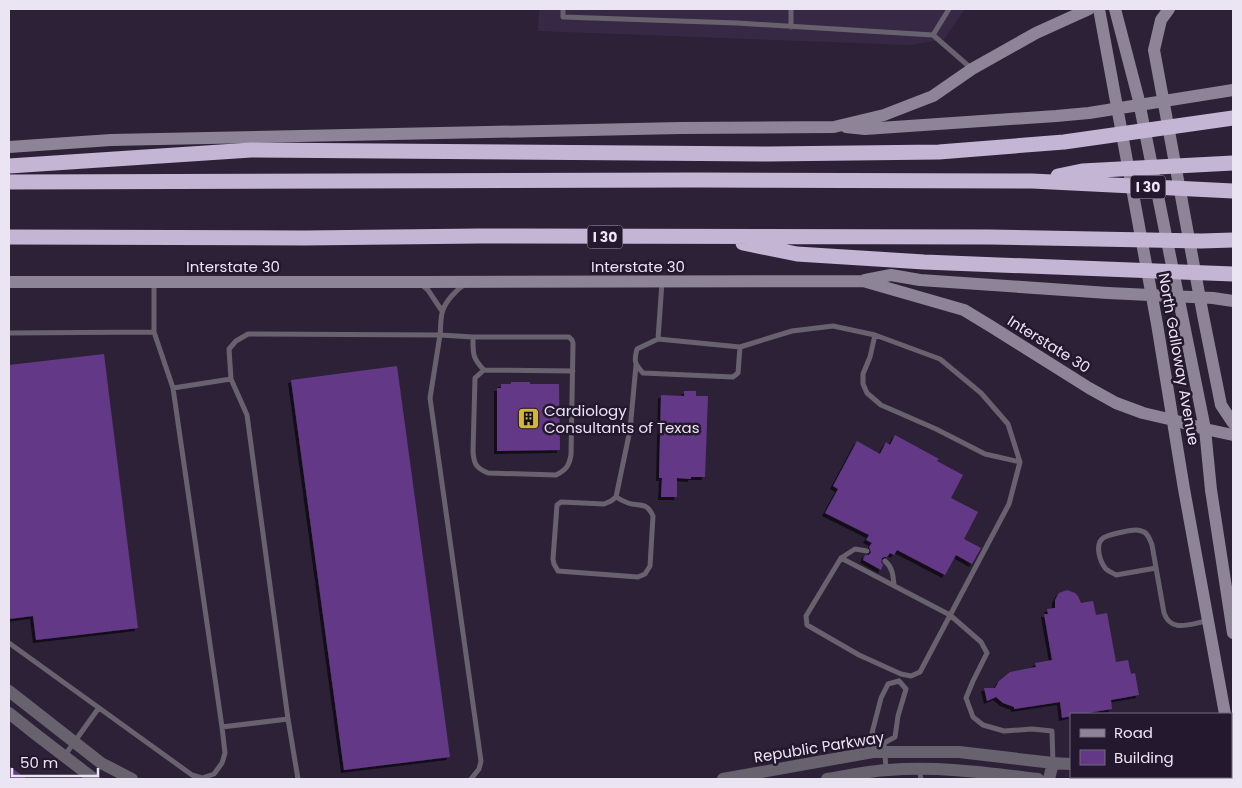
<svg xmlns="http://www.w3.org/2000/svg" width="1242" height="788" font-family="Poppins,sans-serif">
<defs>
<filter id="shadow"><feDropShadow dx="-3" dy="3" stdDeviation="0" flood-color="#0009"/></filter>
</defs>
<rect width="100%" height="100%" fill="#2d2138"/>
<path fill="#372946" d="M539,9H965L944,39L910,45L538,31Z"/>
<path fill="#633987" filter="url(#shadow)" d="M104,354L138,628L36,640L33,616L9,619V365Z
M397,366L450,757L344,770L291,380Z
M511,382H530V384H559L560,450L497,451V388H501V384H511Z
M684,391H696V396H708L705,477H691V479L677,478V497H661L662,478H659L661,395L684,396Z
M895,435L939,459L937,461L963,475L951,498L978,512L964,539L981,548L972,564L956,555L945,575L897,550L894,555L890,553L887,557H884L882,558L881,562L883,565L881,570L863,560L865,555H869L871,552L869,547L872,543L866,540L869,535L825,513L838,489L833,486L857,441L880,454L886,442L890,445Z
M1067,590L1075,593L1078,596L1081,603L1093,601L1096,615L1107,613L1116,662L1128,660L1131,674L1135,673L1139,695L1111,700L1112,709L1081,714H1071V716L1062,718L1060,702L1014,709V707L1003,703L996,697L987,701L984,688H995L999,681L1010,672L1036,667L1035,663L1052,660L1044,614H1048L1047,609L1055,608V600L1059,593Z
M9,766L27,779H9Z"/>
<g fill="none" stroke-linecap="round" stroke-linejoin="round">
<path stroke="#68626e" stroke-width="5" d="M563,9V17L737,23L933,35L972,69
M791,27V9
M933,35L949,9
M662,282L658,339L740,347L792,331L833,326L875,335L940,359L981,393L1008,424L1020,462L1009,504L920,672L911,676L901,674L859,655L807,625L806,616L841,558L950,615L981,642L987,653L973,681L966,698L973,717L983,725L1004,731L1032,729L1052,731L1053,763
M421,284L428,290L442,311
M464,285C456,290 446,301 443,310C440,317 441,328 440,335L473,337H569L572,340L573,343L571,455C569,466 566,470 556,475L488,473C476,468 474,464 473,452L475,378L484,370L573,371
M9,333L154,332
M875,335L870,357L863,374V384L867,393L881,405L936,429L985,454L1020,462
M473,337C473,353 472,358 484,370
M658,339L637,349C634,361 634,363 643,373L733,377L738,373L740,347
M173,388L231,379
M616,497C619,499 623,501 628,503C640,507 646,501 653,516L650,566L645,574L638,577L558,571L554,564L553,559L557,505L561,502L604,504L611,501L616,497L630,430L636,365
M841,558L855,549L867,551
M885,561C893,568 893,576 894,585
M1156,568L1116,575C1113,573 1108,571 1106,569C1100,562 1095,546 1102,539C1105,535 1130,530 1136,530C1138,530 1142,531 1144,532C1149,535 1150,540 1152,545L1164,613C1171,633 1190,624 1207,621
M9,643L192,775L202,778L214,774L222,763L225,753L222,727L173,388L154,332V283
M222,727L288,719
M884,743L895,737L898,716L906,689L899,681
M65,755L98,709
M886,768L884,743L872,733L881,698L888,684L899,681
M919,769L921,779
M298,779L288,719L247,415L231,379L229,349L236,341L248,334L440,335L430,398L481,761L479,769L471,779"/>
<path stroke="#68626e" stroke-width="12" d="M9,691L101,763L132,779
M9,713L34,733L94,779
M723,779L873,752H959L1053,763L1071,764
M827,779C847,776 868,771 888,770C939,766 988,773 1038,779
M1049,779L1053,763
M1145,779L1155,777"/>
<path stroke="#8d8497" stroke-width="12" d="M1099,9L1157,324L1184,489L1225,714
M1115,9L1138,97L1205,429L1211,490L1233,633
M1169,9L1161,20L1154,50L1203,315L1221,405L1233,423
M846,127L865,129L1056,116L1089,113L1233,90
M9,147L111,140L680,128L834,127L884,115L933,96L972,69L1036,33L1089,9
M865,280L891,275L920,280L1108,293L1213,298L1233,301
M9,282H418L863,281L964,310L992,327L1089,388L1116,403L1143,413L1173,420L1205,429L1233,435
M1231,747L1233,761"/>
<path stroke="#c3b5d3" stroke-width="15" d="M9,166L251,150L768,154L939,152L1064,142L1233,118
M1058,176L1082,171L1233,163
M9,182L695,180L1032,181L1233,191
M9,237L304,238L480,236L989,237L1201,241L1233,240
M743,243L797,254L924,262L1233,274"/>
</g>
<defs>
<symbol id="building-square" viewBox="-11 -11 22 22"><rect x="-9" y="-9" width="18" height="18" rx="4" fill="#d3b635" stroke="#23182e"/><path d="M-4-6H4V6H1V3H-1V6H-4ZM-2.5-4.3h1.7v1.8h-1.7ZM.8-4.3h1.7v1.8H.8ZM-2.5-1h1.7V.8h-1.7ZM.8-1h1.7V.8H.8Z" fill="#111"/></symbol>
</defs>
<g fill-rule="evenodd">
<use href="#building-square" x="516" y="406" width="25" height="25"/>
</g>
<g text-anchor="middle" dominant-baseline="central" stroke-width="5" stroke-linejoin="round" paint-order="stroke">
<g fill="#23182e" stroke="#afa7b8" stroke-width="1">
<rect x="1130.5" y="175.5" width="35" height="23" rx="4"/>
<rect x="587.5" y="225.5" width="35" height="23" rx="4"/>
</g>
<g font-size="14" font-weight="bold" fill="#ebe4f3">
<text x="1148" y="187">I 30</text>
<text x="605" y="237">I 30</text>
</g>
<g font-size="15" fill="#ebe4f3" stroke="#23182e">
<text x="233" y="266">Interstate 30</text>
<text x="638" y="266">Interstate 30</text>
<text transform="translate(1049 344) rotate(32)">Interstate 30</text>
<text transform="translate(1179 359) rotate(80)">North Galloway Avenue</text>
<text transform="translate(819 747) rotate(-9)">Republic Parkway</text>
</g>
<g font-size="15" fill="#ebe4f3" stroke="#23182e" text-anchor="start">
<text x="544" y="410">Cardiology<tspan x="544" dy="17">Consultants of Texas</tspan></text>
</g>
</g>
<rect width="1242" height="788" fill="none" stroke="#ebe4f3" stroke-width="20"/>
<rect x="1070" y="713" width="162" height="65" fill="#23182e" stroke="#736a7d"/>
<rect x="1080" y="729" width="25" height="8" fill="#8d8497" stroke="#736a7d"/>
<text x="1114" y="738" font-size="15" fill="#ebe4f3">Road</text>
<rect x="1080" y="750" width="25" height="15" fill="#633987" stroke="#736a7d"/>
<text x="1114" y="763" font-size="15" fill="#ebe4f3">Building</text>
<path d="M12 768v8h86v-8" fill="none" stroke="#ebe4f3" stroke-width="2.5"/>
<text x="20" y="768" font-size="15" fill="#ebe4f3" stroke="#23182e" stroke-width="4" paint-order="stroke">50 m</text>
</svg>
